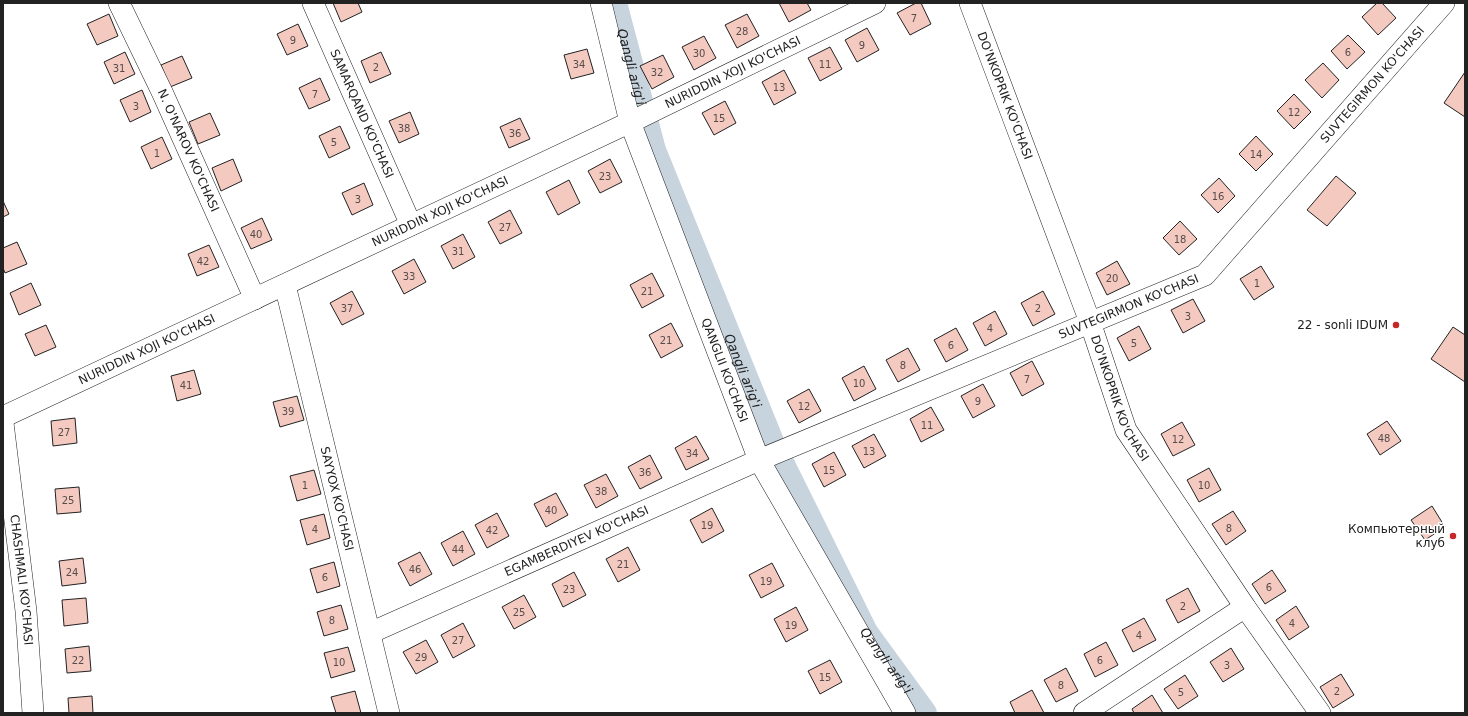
<svg xmlns="http://www.w3.org/2000/svg" width="1468" height="716" font-family="'DejaVu Sans',sans-serif">
<rect width="100%" height="100%" fill="#fff"/>
<g fill="none" stroke-linecap="round" stroke-linejoin="round">
<path stroke="#c7d3dd" stroke-width="24" id="s1" d="M615,3L654,150L773,444L866,632L925,713"/>
</g>
<path fill="#f3c9c0" stroke="#222" d="M333,3H358L362,12L341,22Z
M779,3H807L811,10L789,22Z
M916,3H921L931,24L910,35L897,13Z
M1377,3H1382L1396,18L1378,35L1362,17Z
M109,14L118,36L97,45L87,24Z
M747,14L759,36L737,48L725,25Z
M298,24L308,46L287,55L277,34Z
M867,28L879,50L857,62L845,40Z
M1348,35L1365,52L1347,69L1331,51Z
M704,36L716,58L694,70L682,47Z
M830,47L842,69L820,81L808,58Z
M587,49L594,73L571,79L564,55Z
M125,52L135,74L114,84L104,62Z
M381,52L391,74L370,83L361,61Z
M663,55L674,77L652,89L640,66Z
M182,56L192,78L170,87L161,65Z
M1323,63L1339,80L1322,98L1305,80Z
M784,70L796,93L774,105L762,82Z
M1465,72V117L1444,103Z
M320,78L330,100L309,109L299,88Z
M142,90L151,112L130,122L120,100Z
M1294,94L1311,112L1294,129L1277,111Z
M725,101L736,123L714,135L702,113Z
M410,112L419,134L399,143L389,121Z
M210,113L220,135L198,144L189,122Z
M520,118L530,139L509,148L500,127Z
M340,126L350,148L329,158L319,136Z
M1256,136L1273,154L1256,171L1239,154Z
M162,137L172,159L151,169L141,147Z
M233,159L242,181L221,191L212,168Z
M610,159L622,182L600,193L588,171Z
M1336,176L1356,193L1327,226L1307,210Z
M1219,178L1235,196L1218,213L1201,195Z
M569,180L580,203L558,215L546,192Z
M364,183L373,205L352,215L342,193Z
M3,201L9,214L3,217Z
M510,210L522,233L500,244L488,222Z
M262,218L272,240L251,249L241,228Z
M1180,221L1197,239L1179,255L1163,238Z
M463,234L475,257L453,269L441,246Z
M17,242L27,264L5,273L3,268V248Z
M209,245L219,267L197,276L188,254Z
M414,259L426,282L404,294L392,271Z
M1117,261L1130,284L1107,295L1096,273Z
M1261,266L1274,287L1254,300L1240,279Z
M652,273L664,296L642,308L630,285Z
M31,283L41,305L19,315L10,293Z
M352,291L364,314L342,325L330,303Z
M1043,291L1055,314L1033,326L1021,303Z
M1193,299L1205,321L1183,333L1171,310Z
M995,311L1007,334L985,346L973,323Z
M671,323L683,346L661,358L649,335Z
M46,325L56,347L35,356L25,334Z
M1139,326L1151,349L1129,361L1117,338Z
M1453,327L1465,335V382L1431,359Z
M956,328L968,350L946,362L934,340Z
M908,348L920,370L898,382L886,360Z
M1032,361L1044,384L1022,396L1010,373Z
M864,366L876,389L854,401L842,378Z
M194,370L201,394L177,401L171,376Z
M983,384L995,406L973,418L961,396Z
M809,389L821,411L799,423L787,401Z
M297,396L304,420L280,427L273,402Z
M931,407L944,430L921,442L910,419Z
M75,418L77,443L53,446L51,421Z
M1387,421L1401,441L1380,455L1367,434Z
M1182,422L1195,445L1173,456L1161,434Z
M874,434L886,456L864,468L852,446Z
M696,436L709,459L686,470L675,448Z
M834,452L846,475L824,487L812,464Z
M650,455L662,478L640,489L628,467Z
M1209,468L1221,490L1199,502L1187,480Z
M314,470L321,494L297,501L290,476Z
M606,474L618,496L596,508L584,485Z
M79,487L81,512L57,514L55,489Z
M556,493L568,515L546,527L534,504Z
M1432,506L1445,527L1425,540L1411,520Z
M712,508L724,531L702,543L690,520Z
M1233,511L1246,531L1226,545L1212,524Z
M497,513L509,536L487,548L475,525Z
M324,514L330,538L307,545L300,520Z
M463,531L475,554L453,566L441,543Z
M628,547L640,570L618,582L606,559Z
M420,552L432,574L410,586L398,563Z
M83,558L86,583L62,586L59,561Z
M334,562L340,586L317,593L310,569Z
M772,563L784,586L761,598L749,575Z
M1272,570L1286,591L1265,604L1252,584Z
M574,572L586,595L563,607L552,584Z
M1188,588L1200,611L1178,623L1166,600Z
M524,595L536,617L514,629L502,607Z
M86,598L88,623L64,626L62,600Z
M341,605L348,629L324,636L317,612Z
M1296,606L1309,627L1289,640L1276,620Z
M796,607L808,630L786,642L774,619Z
M1144,618L1156,640L1133,652L1122,630Z
M463,623L475,646L453,658L441,635Z
M426,640L438,662L416,674L403,652Z
M1106,642L1118,665L1095,677L1084,654Z
M89,646L91,671L67,673L65,649Z
M348,647L355,671L331,678L324,653Z
M1231,648L1244,669L1223,682L1210,662Z
M830,660L842,682L820,694L808,671Z
M1066,668L1078,691L1056,702L1044,680Z
M1341,674L1354,695L1333,708L1320,687Z
M1185,675L1198,696L1178,709L1164,689Z
M1032,690L1044,713H1015L1010,702Z
M355,691L361,713H336L331,697Z
M1152,695L1163,713H1134L1132,709Z
M92,696L93,713H69L68,698Z"/>
<g fill="none" stroke-linecap="round" stroke-linejoin="round">
<defs>
<g id="minor">
<path id="s2" d="M119,3L163,94L255,299"/>
<path id="s3" d="M313,3L411,225"/>
<path id="s4" d="M601,3L630,122L759,460L905,713"/>
<path id="s5" d="M970,3L1090,322L1126,430L1245,607L1320,713"/>
<path id="s6" d="M285,285L389,713"/>
<path id="s7" d="M3,417L641,117L875,3"/>
<path id="s8" d="M3,423L26,611L33,713"/>
<path id="s9" d="M370,633L759,460L1205,275L1444,3"/>
<path d="M1084,713L1245,607"/>
</g>
</defs>
<use href="#minor" stroke="#222" stroke-width="22"/>
<use href="#minor" stroke="#fff" stroke-width="21"/>
</g>
<g fill="#c62828" stroke="#fff" stroke-width="1.5">
<circle cx="1396" cy="325" r="4"/>
<circle cx="1453" cy="536" r="4"/>
</g>
<g text-anchor="middle" dominant-baseline="central" stroke-width="3" stroke-linejoin="round" paint-order="stroke">
<g font-size="10" fill="#564c4a">
<text x="914" y="18">7</text>
<text x="742" y="31">28</text>
<text x="293" y="40">9</text>
<text x="862" y="45">9</text>
<text x="1348" y="52">6</text>
<text x="699" y="53">30</text>
<text x="579" y="64">34</text>
<text x="825" y="64">11</text>
<text x="376" y="67">2</text>
<text x="119" y="68">31</text>
<text x="657" y="72">32</text>
<text x="779" y="87">13</text>
<text x="315" y="94">7</text>
<text x="136" y="106">3</text>
<text x="1294" y="112">12</text>
<text x="719" y="118">15</text>
<text x="404" y="128">38</text>
<text x="515" y="133">36</text>
<text x="334" y="142">5</text>
<text x="157" y="153">1</text>
<text x="1256" y="154">14</text>
<text x="605" y="176">23</text>
<text x="1218" y="196">16</text>
<text x="358" y="199">3</text>
<text x="505" y="227">27</text>
<text x="256" y="234">40</text>
<text x="1180" y="239">18</text>
<text x="458" y="251">31</text>
<text x="203" y="261">42</text>
<text x="409" y="276">33</text>
<text x="1112" y="278">20</text>
<text x="1257" y="283">1</text>
<text x="647" y="291">21</text>
<text x="347" y="308">37</text>
<text x="1038" y="308">2</text>
<text x="1188" y="316">3</text>
<text x="990" y="328">4</text>
<text x="666" y="340">21</text>
<text x="1134" y="343">5</text>
<text x="951" y="345">6</text>
<text x="903" y="365">8</text>
<text x="1027" y="379">7</text>
<text x="859" y="383">10</text>
<text x="186" y="385">41</text>
<text x="978" y="401">9</text>
<text x="804" y="406">12</text>
<text x="288" y="411">39</text>
<text x="927" y="425">11</text>
<text x="64" y="432">27</text>
<text x="1384" y="438">48</text>
<text x="1178" y="439">12</text>
<text x="869" y="451">13</text>
<text x="692" y="453">34</text>
<text x="829" y="470">15</text>
<text x="645" y="472">36</text>
<text x="305" y="485">1</text>
<text x="1204" y="485">10</text>
<text x="601" y="491">38</text>
<text x="68" y="500">25</text>
<text x="551" y="510">40</text>
<text x="707" y="525">19</text>
<text x="1229" y="528">8</text>
<text x="315" y="529">4</text>
<text x="492" y="530">42</text>
<text x="458" y="549">44</text>
<text x="623" y="564">21</text>
<text x="415" y="569">46</text>
<text x="72" y="572">24</text>
<text x="325" y="577">6</text>
<text x="766" y="581">19</text>
<text x="1269" y="587">6</text>
<text x="569" y="589">23</text>
<text x="1183" y="606">2</text>
<text x="519" y="612">25</text>
<text x="332" y="620">8</text>
<text x="1292" y="623">4</text>
<text x="791" y="625">19</text>
<text x="1139" y="635">4</text>
<text x="458" y="640">27</text>
<text x="421" y="657">29</text>
<text x="78" y="660">22</text>
<text x="1100" y="660">6</text>
<text x="339" y="662">10</text>
<text x="1227" y="665">3</text>
<text x="825" y="677">15</text>
<text x="1061" y="685">8</text>
<text x="1337" y="691">2</text>
<text x="1181" y="692">5</text>
</g>
<g font-size="12" fill="#222" stroke="#fff">
<text stroke="none"><textPath href="#s7" startOffset="807">NURIDDIN XOJI KO'CHASI</textPath></text>
<text stroke="none"><textPath href="#s9" startOffset="1162">SUVTEGIRMON KO'CHASI</textPath></text>
<text stroke="none"><textPath href="#s5" startOffset="99">DO'NKOPRIK KO'CHASI</textPath></text>
<text stroke="none"><textPath href="#s3" startOffset="121">SAMARQAND KO'CHASI</textPath></text>
<text stroke="none"><textPath href="#s2" startOffset="163">N. O'NAROV KO'CHASI</textPath></text>
<text stroke="none"><textPath href="#s7" startOffset="483">NURIDDIN XOJI KO'CHASI</textPath></text>
<text stroke="none"><textPath href="#s9" startOffset="826">SUVTEGIRMON KO'CHASI</textPath></text>
<text stroke="none"><textPath href="#s7" startOffset="159">NURIDDIN XOJI KO'CHASI</textPath></text>
<text stroke="none"><textPath href="#s4" startOffset="388">QANGLII KO'CHASI</textPath></text>
<text stroke="none"><textPath href="#s5" startOffset="423">DO'NKOPRIK KO'CHASI</textPath></text>
<text stroke="none"><textPath href="#s6" startOffset="220">SAYYOX KO'CHASI</textPath></text>
<text stroke="none"><textPath href="#s9" startOffset="226">EGAMBERDIYEV KO'CHASI</textPath></text>
<text stroke="none"><textPath href="#s8" startOffset="158">CHASHMALI KO'CHASI</textPath></text>
</g>
<g font-size="12" fill="#222" stroke="#fff" text-anchor="end">
<text x="1388" y="325">22 - sonli IDUM</text>
<text x="1445" y="529">Компьютерный<tspan x="1445" dy="14">клуб</tspan></text>
</g>
<g font-size="13" font-style="italic" fill="#222" stroke="#fff">
<text stroke="none"><textPath href="#s1" startOffset="66">Qangli arig'i</textPath></text>
<text stroke="none"><textPath href="#s1" startOffset="390">Qangli arig'i</textPath></text>
<text stroke="none"><textPath href="#s1" startOffset="714">Qangli arig'i</textPath></text>
</g>
</g>
<rect width="1468" height="716" fill="none" stroke="#222222" stroke-width="8"/>
</svg>
